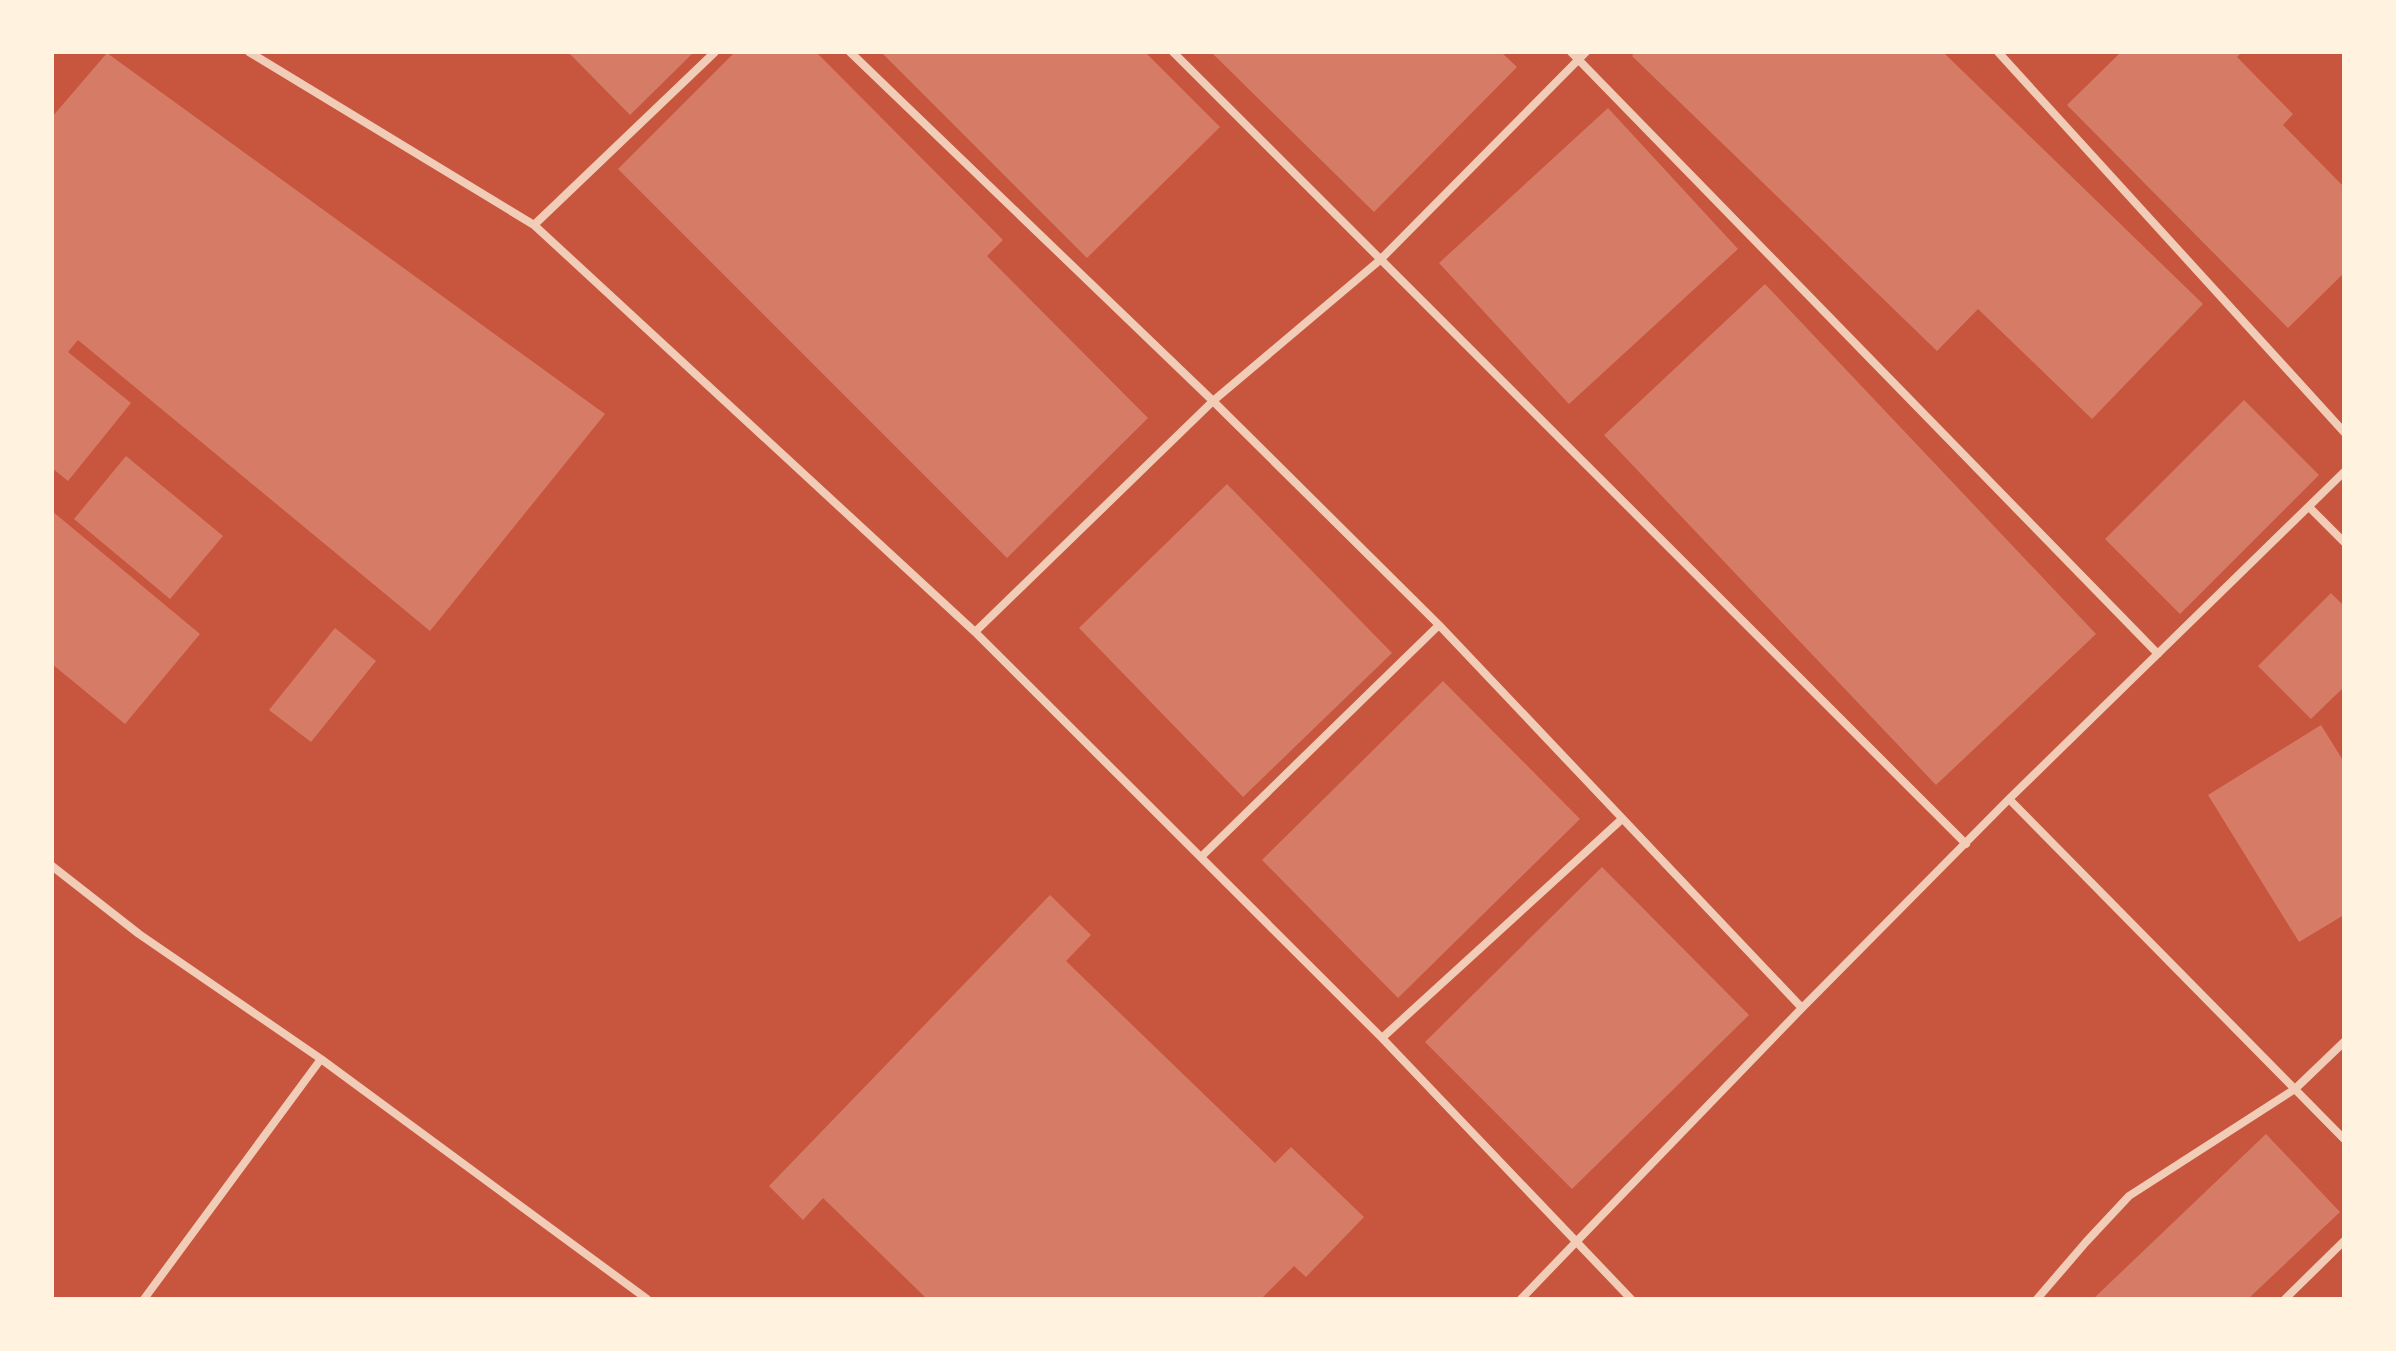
<svg xmlns="http://www.w3.org/2000/svg" width="2396" height="1351" font-family="Literata,serif">
<rect width="100%" height="100%" fill="#c8553d"/>
<path fill="#d67c66" d="M568,52H694L630,115Z
M735,52H816L1003,240L987,256L1148,418L1007,558L618,169Z
M881,52H1145L1220,127L1087,258Z
M1211,52H1501L1517,67L1374,212Z
M1635,52H1943L2203,304L2092,419L1978,309L1937,351L1632,56Z
M2121,52H2242L2237,57L2293,114L2283,125L2344,187V273L2288,328L2067,105Z
M107,53L605,414L430,631L78,340L68,352L131,403L68,481L52,468V117Z
M1608,108L1738,249L1569,404L1439,263Z
M1765,284L2096,634L1936,785L1604,435Z
M2244,400L2319,475L2180,614L2105,539Z
M126,456L223,536L170,599L74,519Z
M1227,484L1392,653L1243,797L1079,628Z
M52,511L200,634L125,724L52,664Z
M2331,593L2344,606V687L2311,719L2258,666Z
M335,628L376,661L311,742L269,710Z
M1443,681L1580,819L1398,998L1262,860Z
M2321,725L2344,762V915L2299,942L2208,795Z
M1602,867L1749,1015L1572,1189L1425,1042Z
M1050,895L1091,935L1066,961L1275,1163L1291,1147L1364,1217L1306,1277L1294,1266L1261,1299H927L823,1198L803,1220L769,1186Z
M2266,1134L2340,1212L2248,1299H2093Z"/>
<g fill="none" stroke-linecap="round" stroke-linejoin="round">
<path stroke="#f1ccb7" stroke-width="8" d="M249,52L534,225L975,632L1382,1038L1631,1299
M850,52L1213,401L1439,625L1802,1008
M1173,52L1966,844
M1571,52L2158,654
M1998,52L2344,432
M534,225L715,52
M2309,507L2344,542
M975,632L1213,401L1380,260L1586,52
M2009,799L2344,1139
M1201,857L1439,625
M52,866L139,934L321,1059L647,1299
M1382,1038L1622,819
M144,1299L321,1059
M1521,1299L1802,1008L2009,799L2344,472
M2037,1299L2086,1242L2129,1196L2295,1089L2344,1042
M2285,1299L2344,1241"/>
</g>
<rect width="2396" height="1351" fill="none" stroke="#fff3e0" stroke-width="108"/>
</svg>
